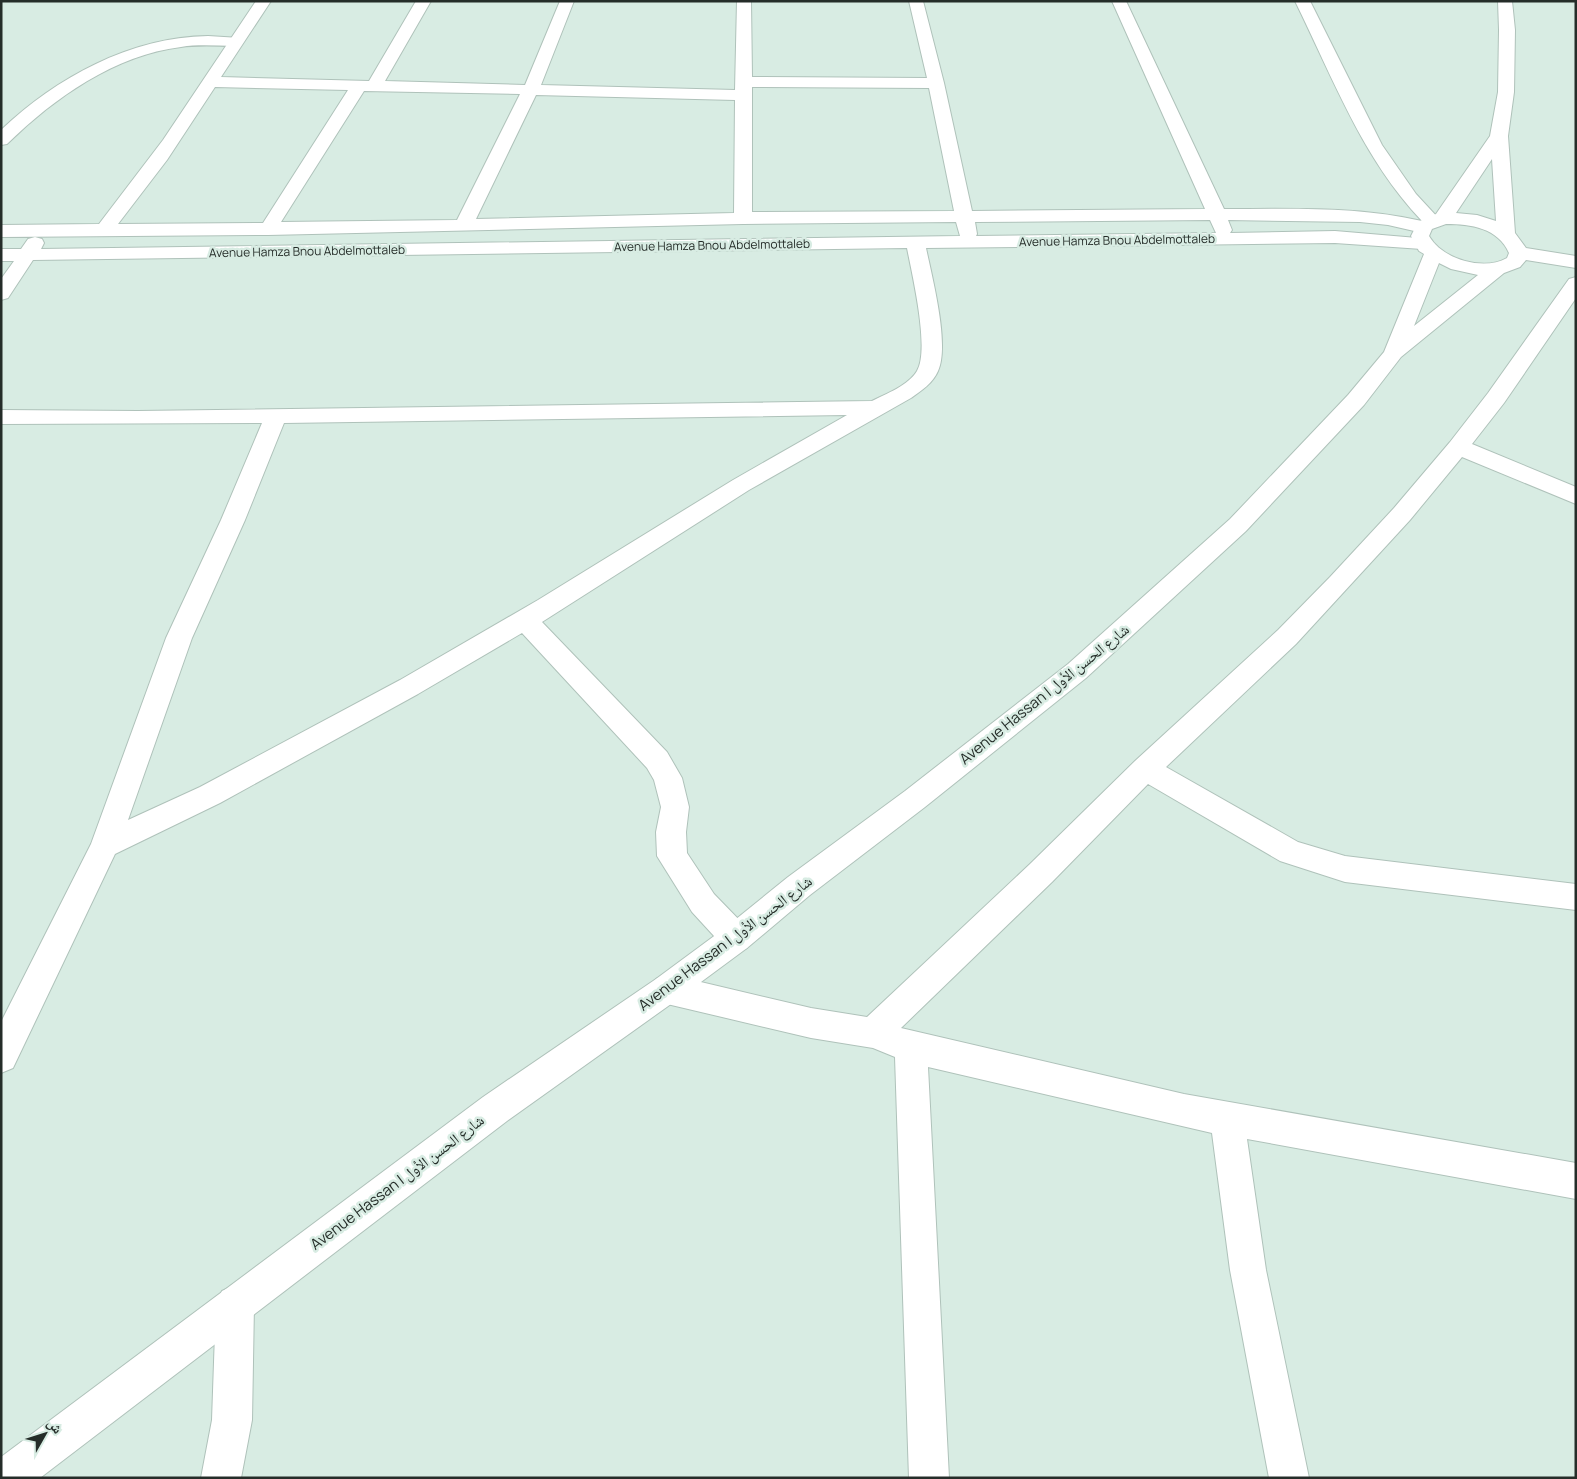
<svg xmlns="http://www.w3.org/2000/svg" width="1577" height="1479" font-family="Manrope,'Noto Naskh Arabic',sans-serif">
<rect width="100%" height="100%" fill="#d8ece3"/>
<g fill="none" stroke-linecap="round" stroke-linejoin="round">
<defs>
<path id="lane" d="M208,36L240,38L243,41L240,44L235,46C217,46 199,44 181,47C115,55 54,98 7,144L1,145V130C56,78 130,37 208,36Z"/>
<path id="street" d="M256,1H271L221,77L369,81L416,1H431L385,81L525,85L560,1H574L541,85L735,90L737,1H751L752,77L927,78L909,1H923L944,83L972,211L1205,209L1112,1H1126L1224,209C1290,209 1357,206 1422,221C1362,158 1333,78 1295,1H1310L1382,145L1416,194L1441,221L1439,225L1432,227L1430,231L1423,233L1388,225L1360,222L1228,220L1232,230L1230,233L1335,231L1429,239L1431,243L1429,247L1422,249L1335,243L926,248C932,277 950,345 938,371C933,383 921,391 911,398L749,490L542,622L667,752L682,778L689,807L686,832L687,853L714,894L747,928L751,938L747,948L736,952L725,948L692,912L657,856L656,832L661,807L654,780L647,768L522,633L418,694L220,803L115,854L13,1068L1,1073V1022L91,844L166,638L221,520L262,423L1,424V410L138,411L872,401C886,394 909,385 917,371C930,349 912,274 907,248L33,260L8,298L1,300V279L14,261H1V249H21L28,239L35,237L42,239L44,243L41,249L960,236L956,222L743,224L268,235L1,237V225L99,224L163,140ZM215,87L348,90L263,223L118,224L167,160ZM752,87L929,88L954,211L752,212ZM364,91L520,94L457,220L281,222ZM536,95L735,100L734,213L476,219ZM1210,220L1216,233L976,236L977,234L975,222ZM847,415L733,480L538,600L400,680L200,787L128,820L192,638L245,520L284,423Z
M1576,277V298L1504,403L1472,444L1576,487V504L1462,457L1410,520L1296,644L1166,767L1298,842L1345,856L1576,884V910L1345,882L1280,861L1148,784L1052,882L901,1028L1184,1094L1576,1163V1199L1247,1139L1266,1270L1309,1478H1269L1230,1270L1212,1133L928,1067L949,1478H909L895,1057L873,1048L811,1038L667,1004L656,999L651,989L656,979L667,974L811,1008L867,1017L1030,864L1135,761L1278,630L1330,577L1394,508L1450,442L1488,393L1569,279Z
M235,1285L248,1291L254,1304L252,1420L241,1478H201L212,1420L216,1304L222,1291Z"/>
<path id="secondary" d="M1498,1H1512L1515,30L1514,92L1508,136L1515,233L1526,248L1576,256V268L1526,260L1520,267L1504,273L1401,357L1364,405L1246,531L1086,678L925,807L810,895L747,948L678,999L507,1121L40,1478H1V1457L483,1097L656,979L725,928L788,877L905,791L1068,664L1230,519L1348,395L1384,352L1424,254L1419,251L1411,236L1418,222L1436,214L1490,136L1498,92L1499,30ZM1492,159L1496,221L1477,215L1456,213ZM1446,224C1471,224 1498,228 1509,253L1507,258C1484,271 1443,260 1429,236L1432,229ZM1439,263L1451,269L1478,275L1414,326Z"/>
</defs>
<use href="#lane" stroke="#afc2ba" stroke-width="2"/>
<use href="#street" stroke="#afc2ba" stroke-width="2"/>
<use href="#secondary" stroke="#afc2ba" stroke-width="2"/>
<use href="#lane" fill="#fff" fill-rule="evenodd"/>
<use href="#street" fill="#fff" fill-rule="evenodd"/>
<use href="#secondary" fill="#fff" fill-rule="evenodd"/>
</g>
<g text-anchor="middle" dominant-baseline="central" stroke-width="5" stroke-linejoin="round" paint-order="stroke">
<g font-size="12" fill="#252d29" stroke="#d8ece3">
<text transform="translate(1117 240) rotate(-1)">Avenue Hamza Bnou Abdelmottaleb</text>
<text transform="translate(712 245) rotate(-1)">Avenue Hamza Bnou Abdelmottaleb</text>
<text transform="translate(307 251) rotate(-1)">Avenue Hamza Bnou Abdelmottaleb</text>
</g>
<g font-size="15" fill="#252d29" stroke="#d8ece3">
<text transform="translate(1044 694) rotate(-39)">Avenue Hassan I شارع الحسن الأول</text>
<text transform="translate(725 943) rotate(-37)">Avenue Hassan I شارع الحسن الأول</text>
<text transform="translate(397 1182) rotate(-37)">Avenue Hassan I شارع الحسن الأول</text>
</g>
</g>
<rect width="1577" height="1479" fill="none" stroke="#252d29" stroke-width="5"/>
<g transform="translate(45 1434) rotate(51)" stroke="#d8ece3" stroke-width="4" paint-order="stroke">
<path d="M0-4L9 19L0 12L-9 19Z" fill="#252d29"/>
<text y="-8" font-size="14" font-weight="bold" text-anchor="middle" fill="#252d29">ش</text>
</g>
</svg>
